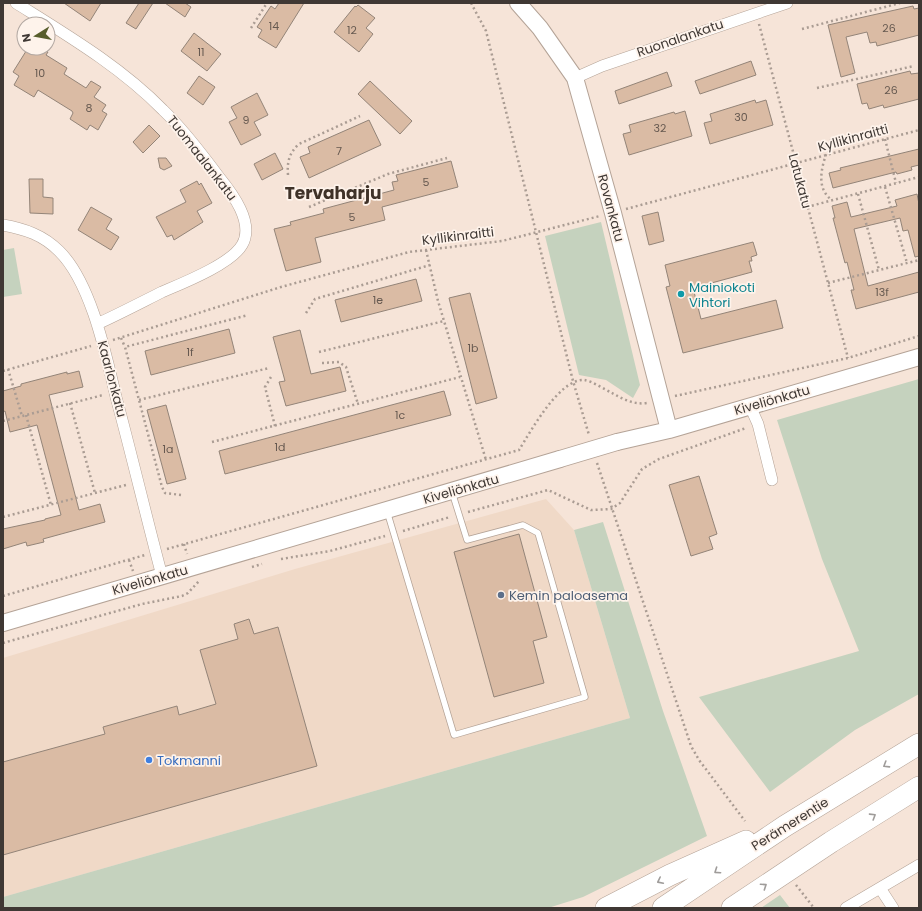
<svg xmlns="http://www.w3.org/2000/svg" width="922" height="911" font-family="Poppins,sans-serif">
<rect width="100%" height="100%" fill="#f6e4d8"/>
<path fill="#f0d9c7" d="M546,499L574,530L630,718L3,897V658L295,569Z"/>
<path fill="#c5d2be" d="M601,222L640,385L633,398L606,380L579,375L545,236Z
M14,248L22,294L3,297V250Z
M919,379V694L855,730L770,792L699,697L859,651L822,559L777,420Z
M603,522L663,711L707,836L583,897L548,908H3V897L630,718L574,530Z
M780,895L790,908H761Z"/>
<path fill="#dabba4" stroke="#938478" d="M64,3H101L90,21Z
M139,3H153L136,29L126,23Z
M165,3H185L191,7L185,17Z
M279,3H304L276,48L258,37L262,30L257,27L271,6L275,9Z
M358,5L375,18L366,28L373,34L359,52L334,32L355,6L356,7Z
M913,6L914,9L919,8V35L877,46L876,42L870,43L867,32L846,37L855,73L841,77L828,25Z
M194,33L221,54L207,71L181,51Z
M28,48H42L48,52L46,55L67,68L64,74L86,88L91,81L101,87L94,97L106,105L102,111L107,114L98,130L90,125L87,130L70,119L73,113L72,111L38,90L34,97L14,85L19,76L13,72Z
M751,61L756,75L700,94L695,81Z
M910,71L911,74L919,73V99L884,108L883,105L869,109L867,103L862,104L857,84Z
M667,72L672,86L619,104L615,91Z
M199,76L215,87L203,105L187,93Z
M370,81L412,121L400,134L358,94Z
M257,93L268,115L254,122L261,135L241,145L229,122L237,118L231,107Z
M755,100L756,103L766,100L773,125L710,144L704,123L712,121L710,114Z
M685,111L692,136L629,155L623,134L631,132L629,125L674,112L675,114Z
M369,120L381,145L309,178L300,157L310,153L308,147Z
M149,125L160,136L143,153L133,142Z
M919,149V165L911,167L912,170L897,174L896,172L833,188L829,173L841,170L840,168Z
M275,153L283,169L262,180L254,164Z
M158,158H166L172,166L164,170L160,168Z
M451,161L458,187L382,207L385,220L315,238L321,262L286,271L274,229L291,225L290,222L324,213L323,209L394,190L392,182L398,181L396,175Z
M29,179H43V197L53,198V214L30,213Z
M197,181L199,185L201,183L212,203L197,211L203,222L174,240L172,235L167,237L156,217L186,202L180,190Z
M917,194L919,204V256L915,257L908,230L903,231L900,218L854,229L868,286L919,272V292L856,309L851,290H854L847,262L845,263L833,218H835L832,206L847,202L851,217L897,206L895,200Z
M91,207L112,219L106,229L119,237L111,250L78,230Z
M658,212L664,241L649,245L642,216Z
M753,242L757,255L751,257L752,261H749L752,272L693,288L701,319L776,300L783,328L683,353L666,287L670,286L665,265Z
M416,279L422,301L341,322L335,300Z
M470,293L497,398L476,404L449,298Z
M229,329L235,353L151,375L145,351Z
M300,330L311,374L340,367L346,391L286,406L279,382L285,381L273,337Z
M79,371L83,387L49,395L79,510L100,504L105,522L43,539L44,542L27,546L26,542L3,549V529L45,520V519L61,515L37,425L10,432L5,411L3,412V391L21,386V384L67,372V374Z
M444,391L451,415L225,474L219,451Z
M166,405L186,479L167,484L147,410Z
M699,476L717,534L709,537L713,549L691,556L669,485Z
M519,534L547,637L533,641L544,683L494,697L454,552Z
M249,619L254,634L278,627L317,766L3,855V762L105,734L103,727L177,706L179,715L216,704L200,650L238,639L234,624Z"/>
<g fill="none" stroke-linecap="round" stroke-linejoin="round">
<defs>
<path id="lane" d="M387,511L454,735L585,697L538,533L523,525L467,540L452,492"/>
<path id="street" d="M16,3C67,35 121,67 163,110C184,130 202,154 219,177C232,193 255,223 242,245C231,264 183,283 162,292C140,303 119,314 97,324
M575,78L602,66L787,3
M3,225C25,229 43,235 59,251C91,282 106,355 116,397C132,456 146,516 162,576
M750,406L758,424L772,480
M880,888L893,908
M846,908L919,865"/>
<path id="secondary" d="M518,3L540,28L575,78L613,213L669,430
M617,442L669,430L919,357
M3,623L560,459"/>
<path id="highway" d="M606,908L670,875L746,841
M663,908L785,826L919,744
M732,908L831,842L919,787"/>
</defs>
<use href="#lane" stroke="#b4a397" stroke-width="7"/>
<use href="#street" stroke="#b4a397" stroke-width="12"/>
<use href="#secondary" stroke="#b4a397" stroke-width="18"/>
<use href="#highway" stroke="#b4a397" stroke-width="22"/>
<path stroke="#aa9c93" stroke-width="2.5" stroke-dasharray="2 3" stroke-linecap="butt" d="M471,3L486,31L573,381L589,435
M759,24L848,358
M251,28L267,3
M802,29L900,3
M817,88L914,66
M885,139L896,183
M831,140C825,158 812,186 832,200
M288,175C287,162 289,153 299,144L360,116
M885,187L907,263
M858,194L879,270
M309,207L388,174L447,158
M807,207L919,177
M626,209L919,130
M426,250L438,301L486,460
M828,283L919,260
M306,313L315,299L430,265
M121,338L125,347
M113,340L281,287L409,252L502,241L600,216
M319,352L444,321
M322,363L339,362L346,367L358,404
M8,369L22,416
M3,371L91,346
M271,377L265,387L275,426
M675,396L848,358L919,336
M139,400L269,368
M70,403L95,493
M26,415L51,505
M3,421L103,395
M212,442L460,377
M597,463L691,746L699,760L745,821
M181,495L165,493L162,487L125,347L248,315
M468,512L548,490L591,510L611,509L620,503L642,469L659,459L746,428
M3,517L126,485
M403,531L450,517
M184,544L187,554
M167,549L519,450C531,431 559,379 584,380C592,381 604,389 612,393C623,399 634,405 647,403
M281,559L330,551L385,536
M129,560L133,571
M252,567L262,564
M3,596L145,555
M3,643L142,604L182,596L188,593L199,581
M796,885L814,908"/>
<use href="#lane" stroke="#fff" stroke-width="5.5"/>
<use href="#street" stroke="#fff" stroke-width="11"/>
<use href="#secondary" stroke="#fff" stroke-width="16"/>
<use href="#highway" stroke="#fff" stroke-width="21"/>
<defs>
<path id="secondary-bridge" d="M560,459L617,442"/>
</defs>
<use href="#secondary-bridge" stroke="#b4a397" stroke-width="18" stroke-linecap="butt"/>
<use href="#secondary-bridge" stroke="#fff" stroke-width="16"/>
</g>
<defs><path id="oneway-chevron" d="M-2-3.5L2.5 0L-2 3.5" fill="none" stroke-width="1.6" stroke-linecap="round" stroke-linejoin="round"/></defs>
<g stroke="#9f9c9a">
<use href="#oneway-chevron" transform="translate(886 765) rotate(148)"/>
<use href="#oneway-chevron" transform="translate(873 816) rotate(-32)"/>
<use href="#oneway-chevron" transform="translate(717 871) rotate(146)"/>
<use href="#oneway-chevron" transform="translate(660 881) rotate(153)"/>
<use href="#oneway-chevron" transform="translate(764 886) rotate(-34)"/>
</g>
<circle fill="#0f9aa8" stroke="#fef3eb" stroke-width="1.5" cx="681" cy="294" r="4"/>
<circle fill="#5c6f8a" stroke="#fef3eb" stroke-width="1.5" cx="501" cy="595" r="4"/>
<circle fill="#3f7fe0" stroke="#fef3eb" stroke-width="1.5" cx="149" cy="760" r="4"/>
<g text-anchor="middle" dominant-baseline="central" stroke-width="3.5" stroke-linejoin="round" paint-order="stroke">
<g font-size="11" fill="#665950">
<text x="274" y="26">14</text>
<text x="889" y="28">26</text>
<text x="352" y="30">12</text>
<text x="201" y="52">11</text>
<text x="40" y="73">10</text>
<text x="891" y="90">26</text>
<text x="89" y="108">8</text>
<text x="741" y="117">30</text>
<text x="246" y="120">9</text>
<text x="660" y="128">32</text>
<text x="339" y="151">7</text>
<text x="426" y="182">5</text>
<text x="352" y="217">5</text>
<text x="882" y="292">13f</text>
<text x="378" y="300">1e</text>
<text x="473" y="348">1b</text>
<text x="190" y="352">1f</text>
<text x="400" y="415">1c</text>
<text x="280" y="447">1d</text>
<text x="168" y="449">1a</text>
</g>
<g font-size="13" fill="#3f3834" stroke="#fef3eb">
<text transform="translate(680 38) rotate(-19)">Ruonalankatu</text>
<text transform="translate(853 138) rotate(-15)">Kyllikinraitti</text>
<text transform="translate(202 158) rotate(52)">Tuomaalankatu</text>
<text transform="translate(800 181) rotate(75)">Latukatu</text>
<text transform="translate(611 208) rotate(75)">Rovankatu</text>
<text transform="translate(458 236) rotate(-7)">Kyllikinraitti</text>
<text transform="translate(112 379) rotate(75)">Kaarlonkatu</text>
<text transform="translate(772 400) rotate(-16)">Kiveliönkatu</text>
<text transform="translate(461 489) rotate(-16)">Kiveliönkatu</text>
<text transform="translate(150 580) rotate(-16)">Kiveliönkatu</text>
<text transform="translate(790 824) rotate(-32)">Perämerentie</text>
</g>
<g font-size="13" fill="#0d838f" stroke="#fef3eb" text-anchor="start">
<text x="689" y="287">Mainiokoti<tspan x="689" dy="15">Vihtori</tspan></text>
</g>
<g font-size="13" fill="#4e5e75" stroke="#fef3eb" text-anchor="start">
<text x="509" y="595">Kemin paloasema</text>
</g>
<g font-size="13" fill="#366cbe" stroke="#fef3eb" text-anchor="start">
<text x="157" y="760">Tokmanni</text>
</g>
<g font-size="17" font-weight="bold" fill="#3f3228" stroke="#fef3eb">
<text x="333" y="193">Tervaharju</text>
</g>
</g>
<rect width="922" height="911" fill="none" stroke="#3f3834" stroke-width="8"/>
<g transform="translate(36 36) rotate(259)"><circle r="19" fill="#fef3eb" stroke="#b2a8a2"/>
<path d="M0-3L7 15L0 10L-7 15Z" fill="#585e2c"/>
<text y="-6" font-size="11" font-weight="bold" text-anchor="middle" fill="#3f3834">N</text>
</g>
</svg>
